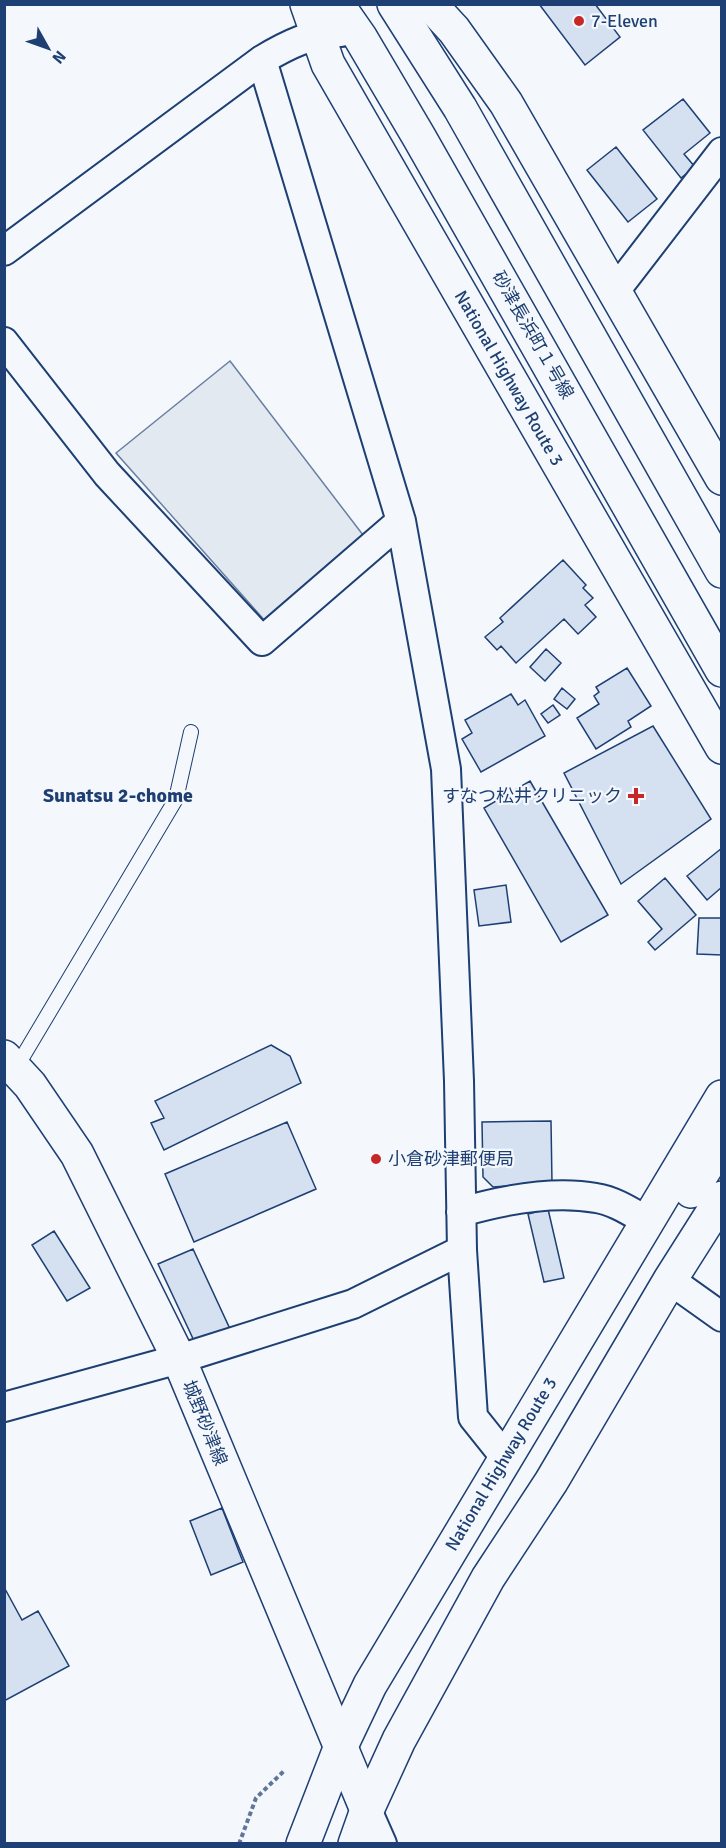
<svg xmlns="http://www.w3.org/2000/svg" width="726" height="1848" font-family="Signika,'Noto Sans JP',sans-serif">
<rect width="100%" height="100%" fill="#f4f7fb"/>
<path fill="#e3e9f0" stroke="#687fa3" stroke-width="1.5" d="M230,361L363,535L266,622L116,453Z"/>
<path fill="#d5e0f0" stroke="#1d3f73" stroke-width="1.5" d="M539,4H595L620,37L585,65Z
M683,99L710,133L684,154L695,167L681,178L643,130Z
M616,147L657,199L628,222L587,170Z
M563,560L586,585L583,588L593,598L585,605L596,617L578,634L564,619L516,663L501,646L497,650L485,637L503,622L500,618Z
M546,649L561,663L545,681L530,667Z
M627,668L651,706L628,721L631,727L596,749L577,718L599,704L594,696L599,692L596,687Z
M562,688L575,699L567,709L554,699Z
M511,694L518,705L525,700L545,736L481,772L462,739L472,733L465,720Z
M553,705L560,715L548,723L541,714Z
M653,726L711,819L621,884L564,773Z
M530,781L608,915L561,942L484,808Z
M722,848V887L707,900L687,876Z
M665,878L696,915L655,950L648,942L662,929L638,901Z
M506,885L511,922L479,926L474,890Z
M699,918H722V955L697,954Z
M271,1045L290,1056L301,1083L164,1150L151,1123L164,1118L155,1101Z
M551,1121L552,1183L493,1187L483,1177L482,1122Z
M287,1122L316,1189L194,1242L165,1174Z
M548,1209L564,1278L544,1282L528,1214Z
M54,1231L90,1288L67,1301L32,1245Z
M193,1249L230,1329L196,1345L158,1264Z
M222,1508L243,1562L211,1575L190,1521Z
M4,1587L22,1620L38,1611L69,1666L4,1701Z"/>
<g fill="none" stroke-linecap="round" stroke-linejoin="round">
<defs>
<path id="lane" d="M16,1068L176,799L191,732"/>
<path id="street" d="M262,60L401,521L446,769L459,1081L462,1250L473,1417L505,1457
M4,251L262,60C287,45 311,33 341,32
M615,291L722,152
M4,342L107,474L262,641L401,521
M461,1212C503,1200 552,1190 596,1198C615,1201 631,1212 647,1221
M670,1280L722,1317
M4,1407L179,1359L353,1304L462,1250
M367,1810L382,1844"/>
<path id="secondary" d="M337,4L360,37L419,137L722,670
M394,4L460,108L722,571
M4,1057L30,1085L77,1154L179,1359L367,1810"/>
<path id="highway" d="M307,4L328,64L722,747
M430,4L454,30L506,103L722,478
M691,1191L722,1142
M303,1844L341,1746L370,1685L722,1097
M355,1844L367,1810L399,1740L488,1578L551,1482L670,1280L722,1198"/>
</defs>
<use href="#lane" stroke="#1d3f73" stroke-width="16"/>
<use href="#street" stroke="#1d3f73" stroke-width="32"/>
<use href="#secondary" stroke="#1d3f73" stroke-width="36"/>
<use href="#highway" stroke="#1d3f73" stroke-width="36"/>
<path stroke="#5e769c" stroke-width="4" stroke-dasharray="4.5 3" stroke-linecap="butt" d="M239,1844L256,1798L285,1770"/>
<use href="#lane" stroke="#f4f7fb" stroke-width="14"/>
<use href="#street" stroke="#f4f7fb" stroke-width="28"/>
<use href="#secondary" stroke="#f4f7fb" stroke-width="33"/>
<use href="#highway" stroke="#f4f7fb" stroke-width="33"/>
</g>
<g fill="#c62828" stroke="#f4f7fb" stroke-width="2">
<circle cx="579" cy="21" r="6"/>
<path d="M633 787h6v6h6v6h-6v6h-6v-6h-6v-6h6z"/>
<circle cx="376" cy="1159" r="6"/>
</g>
<g text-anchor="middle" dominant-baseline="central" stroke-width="4.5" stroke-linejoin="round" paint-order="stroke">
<g font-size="18" fill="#1d3f73" stroke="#f4f7fb" text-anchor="start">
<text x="591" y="21">7-Eleven</text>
<text x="622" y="796" text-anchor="end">すなつ松井クリニック</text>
<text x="388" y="1159">小倉砂津郵便局</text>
</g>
<g font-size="18" fill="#1d3f73" stroke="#f4f7fb">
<text transform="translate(533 335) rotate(60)">砂津長浜町１号線</text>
<text transform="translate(509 378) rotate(60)">National Highway Route 3</text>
<text transform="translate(205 1423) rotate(68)">城野砂津線</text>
<text transform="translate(501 1464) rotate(-59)">National Highway Route 3</text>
</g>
<g font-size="20" font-weight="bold" fill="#1d3f73" stroke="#f4f7fb">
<text x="118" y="795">Sunatsu 2-chome</text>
</g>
</g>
<rect width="726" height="1848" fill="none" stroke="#1d3f73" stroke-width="12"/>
<g transform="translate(48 48) rotate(130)" stroke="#f4f7fb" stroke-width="4.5" paint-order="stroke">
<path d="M0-4.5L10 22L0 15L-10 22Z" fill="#1d3f73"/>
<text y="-9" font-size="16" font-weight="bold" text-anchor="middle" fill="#1d3f73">N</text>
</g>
</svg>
